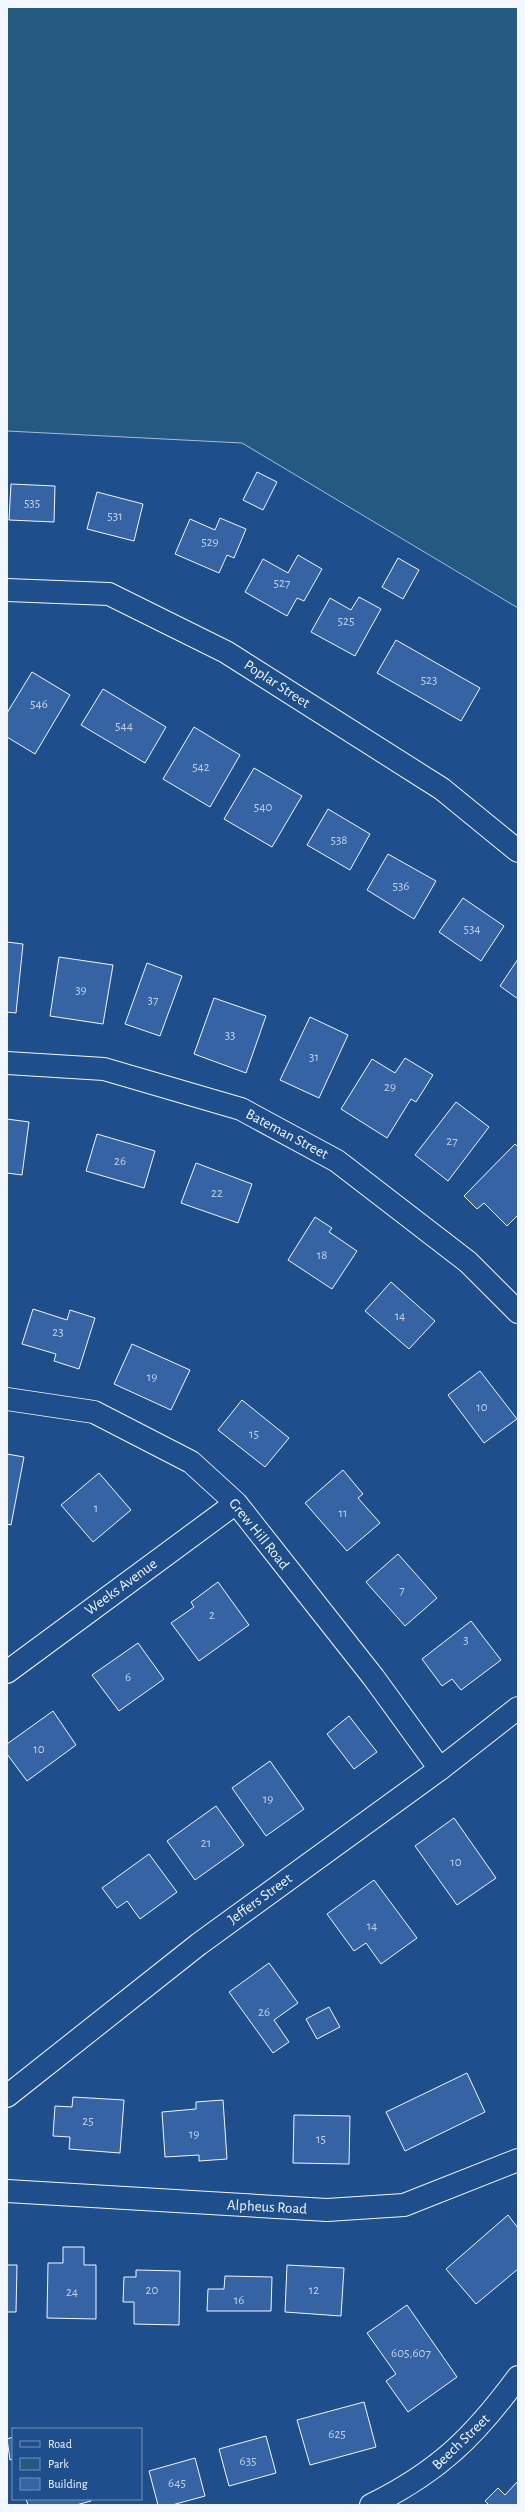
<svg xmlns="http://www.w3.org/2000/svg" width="525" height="2512" font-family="'Alegreya Sans',sans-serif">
<rect width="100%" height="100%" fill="#1f4e8c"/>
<path fill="#245a82" stroke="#a8bbd7" d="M7,7H518V608L242,443L7,431Z"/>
<path fill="#3563a3" stroke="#f2f6ff" d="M257,472L277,482L263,510L243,500Z
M11,484L55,486L54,522L9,520Z
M97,492L143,504L134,541L87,529Z
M220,518L246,529L234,558L227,555L219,573L175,554L190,519L215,530Z
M298,555L322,569L304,601L297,598L287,616L245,592L263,559L288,573Z
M398,558L419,570L403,599L382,587Z
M359,597L381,609L355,656L311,632L330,598L351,610Z
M396,640L480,688L461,721L377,673Z
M32,672L70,695L35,754L7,737V713Z
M103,689L166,727L145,763L81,725Z
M194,727L240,755L210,807L163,779Z
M254,768L302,796L272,847L224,819Z
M328,809L370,834L350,870L307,845Z
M388,854L436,881L414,919L367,890Z
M463,898L504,926L481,961L439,932Z
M7,942L23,944L16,1013L7,1012Z
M59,957L113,965L103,1024L50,1016Z
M518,959V999L500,986Z
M147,963L182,976L160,1036L125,1024Z
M214,998L266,1016L246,1073L194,1054Z
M310,1017L348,1035L319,1098L280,1080Z
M405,1058L433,1075L416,1102L411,1099L387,1138L341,1109L372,1059L395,1073Z
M456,1102L489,1127L448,1181L415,1155Z
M7,1119L29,1122L22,1175L7,1173Z
M97,1134L155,1151L144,1188L86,1171Z
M515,1144L518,1147V1215L507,1226L484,1203L477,1209L464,1196Z
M196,1163L252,1184L238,1223L181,1203Z
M315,1217L332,1228L329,1232L357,1251L332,1289L288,1260Z
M391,1282L435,1321L409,1349L365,1311Z
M33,1309L67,1320L70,1310L95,1318L79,1369L54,1361L56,1354L22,1344Z
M132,1344L190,1370L171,1410L114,1384Z
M480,1371L517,1419L484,1443L448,1395Z
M242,1400L289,1438L265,1467L218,1430Z
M7,1454L24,1457L11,1525L7,1524Z
M343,1470L363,1494L358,1498L380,1523L347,1551L305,1503Z
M99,1473L131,1510L93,1542L61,1505Z
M398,1554L437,1598L405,1626L366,1582Z
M218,1582L249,1625L199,1661L171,1623L194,1607L191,1602Z
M471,1621L501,1660L461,1690L452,1679L442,1686L422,1659Z
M138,1643L164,1679L119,1711L92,1675Z
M53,1711L76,1745L27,1781L7,1754V1744Z
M349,1716L377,1752L354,1769L327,1734Z
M270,1761L304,1809L266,1836L232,1788Z
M216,1806L244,1845L195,1880L167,1841Z
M454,1818L496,1878L457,1905L415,1846Z
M149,1854L177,1892L140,1919L127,1901L117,1908L102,1888Z
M374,1880L417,1938L381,1964L366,1943L354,1951L327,1914Z
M269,1963L298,2003L274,2020L289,2042L273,2053L229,1992Z
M329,2007L340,2027L317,2039L306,2019Z
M467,2073L485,2112L405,2151L386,2112Z
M73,2097L124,2100L120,2153L69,2149L70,2137L53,2136L55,2106L72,2107Z
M223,2100L227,2159L199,2161V2155L165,2157L162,2112L196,2109V2102Z
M294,2115L350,2116L349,2164L293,2163Z
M508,2215L518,2228V2269L476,2304L446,2269Z
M63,2247H84V2265H96V2319L47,2318L48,2263H63Z
M7,2265H17L16,2312H7Z
M287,2265L344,2268L341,2316L285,2312Z
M136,2270L180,2271L179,2325L134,2324V2302H123L124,2277H136Z
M225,2276L272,2277L271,2311H207L208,2289H224Z
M407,2305L457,2377L408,2412L386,2381L396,2374L367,2333Z
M364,2402L376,2447L310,2465L297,2420Z
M266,2436L276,2473L229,2486L219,2449Z
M13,2437V2459L10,2460L7,2439Z
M195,2458L205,2496L172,2505H158L149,2471Z
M518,2481V2505H489L485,2501L498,2488L505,2495Z
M26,2499H90L91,2501L76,2505H28Z"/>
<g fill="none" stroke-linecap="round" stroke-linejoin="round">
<defs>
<path id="street" d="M7,1063L104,1069L241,1109L337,1161L468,1262L518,1312
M7,1399L94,1412L191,1462L236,1503L374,1678L440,1769
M7,1672L236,1503
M7,2096L199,1944L440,1769L518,1708
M7,2191L327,2210L404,2205L518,2160
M371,2505C438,2472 474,2437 518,2377"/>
<path id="secondary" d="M7,590L109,594L226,652L442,789L518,851"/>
</defs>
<use href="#street" stroke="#f2f6ff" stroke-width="24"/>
<use href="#secondary" stroke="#f2f6ff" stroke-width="24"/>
<use href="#street" stroke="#1f4e8c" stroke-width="22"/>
<use href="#secondary" stroke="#1f4e8c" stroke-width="22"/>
</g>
<g text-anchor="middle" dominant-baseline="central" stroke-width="3" stroke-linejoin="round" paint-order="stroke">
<g font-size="13" fill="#c3d1e8">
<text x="32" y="503">535</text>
<text x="115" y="516">531</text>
<text x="210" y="542">529</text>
<text x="282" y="583">527</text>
<text x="346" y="621">525</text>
<text x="429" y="680">523</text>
<text x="39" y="704">546</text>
<text x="124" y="726">544</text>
<text x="201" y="767">542</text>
<text x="263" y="807">540</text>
<text x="339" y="840">538</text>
<text x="401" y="886">536</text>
<text x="472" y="929">534</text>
<text x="81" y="990">39</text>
<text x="153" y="1000">37</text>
<text x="230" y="1035">33</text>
<text x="314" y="1057">31</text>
<text x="390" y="1087">29</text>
<text x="452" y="1141">27</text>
<text x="120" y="1161">26</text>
<text x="217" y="1193">22</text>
<text x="322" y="1255">18</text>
<text x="400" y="1316">14</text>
<text x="58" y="1332">23</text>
<text x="152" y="1377">19</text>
<text x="482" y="1407">10</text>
<text x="254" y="1434">15</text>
<text x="96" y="1508">1</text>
<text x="343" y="1513">11</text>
<text x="402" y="1590">7</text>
<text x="212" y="1615">2</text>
<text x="466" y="1640">3</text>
<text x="128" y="1677">6</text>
<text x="39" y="1749">10</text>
<text x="268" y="1799">19</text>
<text x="206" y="1843">21</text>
<text x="456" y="1862">10</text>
<text x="372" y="1926">14</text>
<text x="264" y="2012">26</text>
<text x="88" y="2121">25</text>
<text x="194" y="2134">19</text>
<text x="321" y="2139">15</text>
<text x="152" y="2290">20</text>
<text x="314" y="2290">12</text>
<text x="72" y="2292">24</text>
<text x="239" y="2300">16</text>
<text x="411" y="2353">605,607</text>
<text x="337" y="2434">625</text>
<text x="248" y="2461">635</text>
<text x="177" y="2483">645</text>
</g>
<g font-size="15" fill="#f2f6ff" stroke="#1f4e8c">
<text transform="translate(277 684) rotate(33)">Poplar Street</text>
<text transform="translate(287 1134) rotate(28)">Bateman Street</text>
<text transform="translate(259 1534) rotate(51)">Grew Hill Road</text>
<text transform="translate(121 1587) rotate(-36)">Weeks Avenue</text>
<text transform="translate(260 1899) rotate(-36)">Jeffers Street</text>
<text transform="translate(267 2207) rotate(3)">Alpheus Road</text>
<text transform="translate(461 2442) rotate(-44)">Beech Street</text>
</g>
</g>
<rect width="525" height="2512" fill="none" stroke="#f2f6ff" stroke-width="16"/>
<rect x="12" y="2428" width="130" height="72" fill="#1f4e8c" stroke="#7391ba"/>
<rect x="20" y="2441" width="20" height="6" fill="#1f4e8c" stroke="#7391ba"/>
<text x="48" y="2448" font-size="12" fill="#f2f6ff">Road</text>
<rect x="20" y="2458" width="20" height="12" fill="#245a82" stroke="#7391ba"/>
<text x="48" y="2468" font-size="12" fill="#f2f6ff">Park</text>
<rect x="20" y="2478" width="20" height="12" fill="#3563a3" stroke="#7391ba"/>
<text x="48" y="2488" font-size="12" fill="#f2f6ff">Building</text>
</svg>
